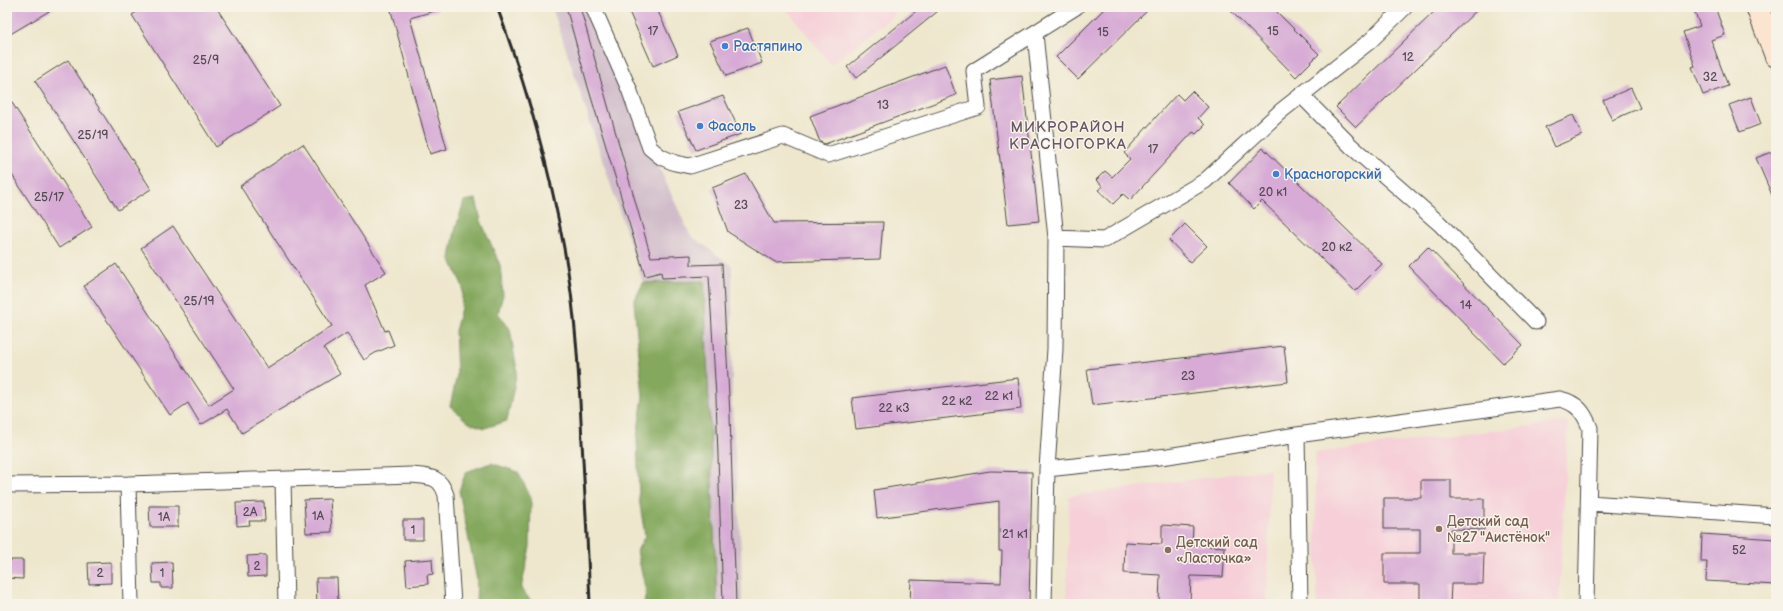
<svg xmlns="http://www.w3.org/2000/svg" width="1783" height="611" font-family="'Balsamiq Sans',sans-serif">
<rect width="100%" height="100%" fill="#f7f3e8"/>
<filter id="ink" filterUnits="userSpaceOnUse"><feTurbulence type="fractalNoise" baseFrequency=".025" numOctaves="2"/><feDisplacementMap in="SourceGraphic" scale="8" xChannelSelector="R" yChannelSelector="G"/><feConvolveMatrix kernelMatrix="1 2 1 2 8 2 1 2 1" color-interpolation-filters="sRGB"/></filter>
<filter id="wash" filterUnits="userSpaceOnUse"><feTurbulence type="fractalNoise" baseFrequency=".012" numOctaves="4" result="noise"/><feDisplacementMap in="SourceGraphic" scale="16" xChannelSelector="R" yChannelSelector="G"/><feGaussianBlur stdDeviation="0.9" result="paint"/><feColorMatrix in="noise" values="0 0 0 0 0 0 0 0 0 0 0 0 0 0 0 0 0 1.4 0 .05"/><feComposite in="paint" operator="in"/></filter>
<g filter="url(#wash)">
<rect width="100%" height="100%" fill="#eee7cd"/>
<path fill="#f6cfd8" d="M785,7H904L831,65Z
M1568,421L1559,604H1317L1315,453Z
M1270,469L1267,604H1066L1069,496Z"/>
<path fill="#d1bdca" d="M552,7H593L650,148L690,235L732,266V405L741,549L742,604H717L704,281L643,283Z"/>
<path fill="#84a85d" stroke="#586a44" d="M476,199L481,221L500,265L503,295L498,313L510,329L517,371L507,421L485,428L469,423L450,406L457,375L455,331L461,308L463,287L450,258L455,231L464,201Z
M704,281L717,604H644L646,592L637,551L645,536L639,498L637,437L643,397L634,302L643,283Z
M491,463L518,472L531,498L530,547L521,589L534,604H476L477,580L459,491L466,472Z"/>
<g id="blocks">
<path fill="#d7abd5" d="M7,7H56L7,36Z
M144,7H216L280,106L216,147L132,15Z
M390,7H438V10L410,18L447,149L430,154Z
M566,7H580L651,257L691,255V265L722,264L730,415L736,604H723L716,397L709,276L662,278L661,272L645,276L588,87Z
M627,7H656L678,55L653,66Z
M921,7H943L856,78L847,67Z
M1106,7H1151L1078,79L1056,57Z
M1227,7H1272L1319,54L1296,77Z
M1439,7H1480L1356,127L1336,107Z
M1693,7H1715L1725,35L1711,40L1728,86L1703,95L1692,67L1695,66L1683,32L1700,26Z
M748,28L762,63L726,76L710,41Z
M68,60L151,189L118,210L35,81Z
M945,65L956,95L825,144L820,142L810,116Z
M1022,76L1039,221L1008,224L990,80Z
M1631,88L1640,108L1612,120L1603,100Z
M1192,91L1208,107L1198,118L1205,125L1196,134L1193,132L1130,200L1123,194L1113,204L1098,190L1103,186L1096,180L1105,171L1112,177L1130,159L1124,153L1166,106L1177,94L1183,100Z
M7,95L92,227L59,248L7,167Z
M723,96L741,134L696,150L678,112Z
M1751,97L1761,124L1740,132L1729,105Z
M1573,115L1582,135L1554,147L1545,127Z
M303,144L386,272L365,285L385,331L388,330L394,345L375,353L364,360L347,333L324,348L340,374L264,419V420L242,433L227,409L201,425L188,403L170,415L84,286L116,264L209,405L234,389L141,248L173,226L267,368L332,326L240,186Z
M1263,148L1382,264L1355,291L1262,201L1254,209L1229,183Z
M1771,152L1776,164L1775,202L1756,158Z
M746,174L774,223L883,222L880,259L775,262L728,232L712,188Z
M1185,224L1207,246L1190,262L1169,240Z
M1428,247L1523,345L1503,363L1409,266Z
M1284,346L1288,382L1092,405L1087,369Z
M1018,378L1021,409L856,429L852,398Z
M990,471L1032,472L1029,604H910L911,580L1001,583L1002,551H999V501L877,518L874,490Z
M1421,480H1451V499H1484V530L1451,529V553H1484L1483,584H1451L1450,604H1420V584H1384V553H1420V529H1384V498H1421Z
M330,499L332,532L306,533L304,500Z
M264,502L265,521H249L250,525L237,526L236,503Z
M149,506H178V527H150Z
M403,520H423V540H403Z
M1162,525L1193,527L1192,545L1225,547L1223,577L1191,576L1190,604H1159L1160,575L1124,573L1125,542L1162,544Z
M1702,534L1776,539V585L1706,581L1707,562H1701Z
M266,555V576L248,577L247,556Z
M432,559L433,574L427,575L428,584L407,586L405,561Z
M7,560H23V579L7,578Z
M111,562V583L89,584L88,563Z
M172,562L173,588H161V583H153L152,563Z
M316,578H337L338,604H317Z"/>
</g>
</g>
<g filter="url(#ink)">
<use href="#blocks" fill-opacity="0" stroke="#484743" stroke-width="1"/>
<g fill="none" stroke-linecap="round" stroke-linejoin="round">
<defs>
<path id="minor" d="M593,7L629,89L650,148L661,157L675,163L690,166L783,136L828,155L978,107L974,71L1076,7
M1035,34L1056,238L1055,349L1047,469L1044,604
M1302,96L1351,146L1440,224L1536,322
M1056,238L1104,240L1205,181L1281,111L1370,41L1405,7
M1297,435L1560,399C1577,403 1584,412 1590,428L1586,604
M1047,469L1168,456L1297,435L1300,604
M283,480L286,604
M128,484L131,604
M7,485L128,484L412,475C431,477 440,476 446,495L453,604
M1589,503L1776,516"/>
<path id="secondary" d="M1757,7L1776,56"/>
</defs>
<use href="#minor" stroke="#484743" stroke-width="17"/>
<use href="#secondary" stroke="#484743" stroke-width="24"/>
<use href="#minor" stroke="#fff" stroke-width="15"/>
<use href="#secondary" stroke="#fce5d0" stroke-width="22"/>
<path stroke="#2b2b2b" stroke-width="3" d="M497,7C526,85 549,166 564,248C576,312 579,377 582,442C585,496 588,550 590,604"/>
</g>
</g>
<g fill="#3f7fe0" stroke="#f7f3e8" stroke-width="1.5">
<circle cx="725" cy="46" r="4"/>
<circle cx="700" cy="126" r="4"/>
<circle cx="1276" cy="174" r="4"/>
</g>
<g fill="#8d6e63" stroke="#f7f3e8" stroke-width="1.5">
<circle cx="1439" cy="529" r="4"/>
<circle cx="1168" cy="550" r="4"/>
</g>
<g text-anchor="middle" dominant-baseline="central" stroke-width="3" stroke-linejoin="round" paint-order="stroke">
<g font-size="12" fill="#564b56">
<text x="653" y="31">17</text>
<text x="1273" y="31">15</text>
<text x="1103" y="32">15</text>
<text x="1408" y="57">12</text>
<text x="206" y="60">25/9</text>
<text x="1710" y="77">32</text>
<text x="883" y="105">13</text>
<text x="93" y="135">25/19</text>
<text x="1153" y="149">17</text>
<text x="1273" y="192">20 к1</text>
<text x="49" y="197">25/17</text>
<text x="741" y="205">23</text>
<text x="1337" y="247">20 к2</text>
<text x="199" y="301">25/19</text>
<text x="1466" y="305">14</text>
<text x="1188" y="376">23</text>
<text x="999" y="396">22 к1</text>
<text x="957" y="401">22 к2</text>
<text x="894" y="408">22 к3</text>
<text x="250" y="512">2А</text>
<text x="318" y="516">1А</text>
<text x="164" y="517">1А</text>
<text x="413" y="530">1</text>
<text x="1015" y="534">21 к1</text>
<text x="1739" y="550">52</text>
<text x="257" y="566">2</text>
<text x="100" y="573">2</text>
<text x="162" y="573">1</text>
</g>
<g font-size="14" fill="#366cbe" stroke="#f7f3e8" text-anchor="start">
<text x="733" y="46">Растяпино</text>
<text x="708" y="126">Фасоль</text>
<text x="1284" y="174">Красногорский</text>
</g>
<g font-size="14" fill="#785e54" stroke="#f7f3e8" text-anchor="start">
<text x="1447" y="521">Детский сад<tspan x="1447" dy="16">№27 "Аистёнок"</tspan></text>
<text x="1176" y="542">Детский сад<tspan x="1176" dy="16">«Ласточка»</tspan></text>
</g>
<g font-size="15" letter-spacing="1" fill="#675866" stroke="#f7f3e8">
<text x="1068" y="127">МИКРОРАЙОН<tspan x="1068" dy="17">КРАСНОГОРКА</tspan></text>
</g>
</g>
<rect width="1783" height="611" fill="none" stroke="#f7f3e8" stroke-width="24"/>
</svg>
